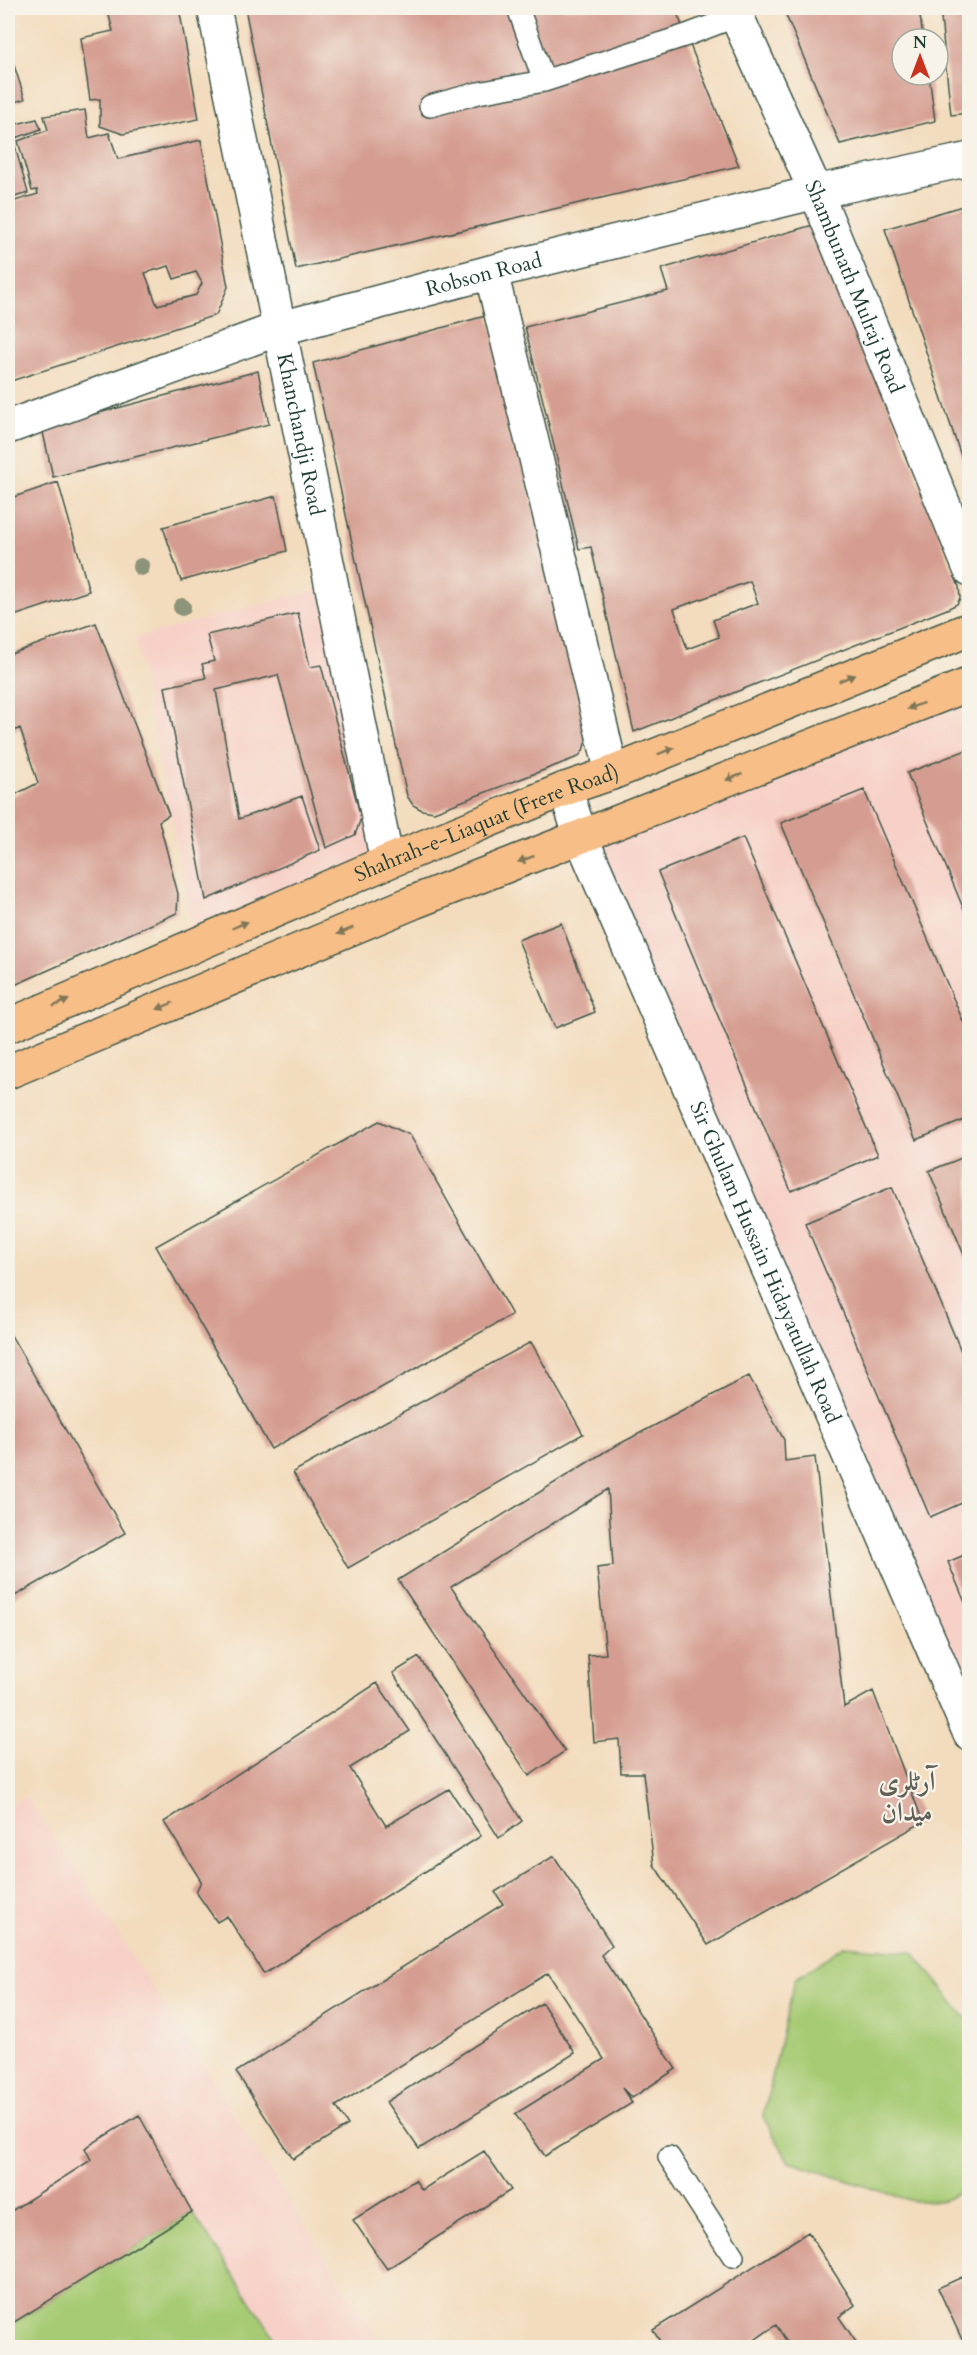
<svg xmlns="http://www.w3.org/2000/svg" width="977" height="2355" font-family="Cardo,Amiri,serif">
<rect width="100%" height="100%" fill="#f7f3e8"/>
<filter id="ink" filterUnits="userSpaceOnUse"><feTurbulence type="fractalNoise" baseFrequency=".0167" numOctaves="2"/><feDisplacementMap in="SourceGraphic" scale="12" xChannelSelector="R" yChannelSelector="G"/><feConvolveMatrix kernelMatrix="1 2 1 2 8 2 1 2 1" color-interpolation-filters="sRGB"/></filter>
<filter id="wash" filterUnits="userSpaceOnUse"><feTurbulence type="fractalNoise" baseFrequency=".008" numOctaves="4" result="noise"/><feDisplacementMap in="SourceGraphic" scale="24" xChannelSelector="R" yChannelSelector="G"/><feGaussianBlur stdDeviation="1.35" result="paint"/><feColorMatrix in="noise" values="0 0 0 0 0 0 0 0 0 0 0 0 0 0 0 0 0 1.4 0 .05"/><feComposite in="paint" operator="in"/></filter>
<g filter="url(#wash)">
<rect width="100%" height="100%" fill="#f3dcbd"/>
<path fill="#f7d1c8" d="M333,585L387,862L196,945L135,638Z
M969,684V1733L582,837Z
M26,1797L77,1870L383,2347H8V1807Z"/>
<path fill="#a7cb74" stroke="#638454" stroke-width="1.5" d="M844,1946L913,1952L969,2022V2187L943,2201H912L789,2162L763,2117L795,1979Z
M192,2212L281,2347L8,2348V2326Z"/>
<g id="blocks">
<path fill="#d59d91" fill-rule="evenodd" d="M107,8H179L199,119L123,134L100,126V99L90,100L81,38L113,31Z
M245,8H675L739,166L296,269Z
M783,8H919L923,39H902V75H929L935,121L840,144Z
M940,8H969V113L951,115Z
M10,53L25,99L8,104V54Z
M85,110L89,138L109,133L118,159L201,140L228,287L216,315L8,382V203L38,194L37,190L32,191L18,141L48,130L44,116ZM169,266L174,279L196,272L202,283L196,295L157,305L145,273Z
M37,119L41,129L13,139L28,193L8,199V126Z
M969,204V480L885,229Z
M820,223L940,536L959,587L960,598L957,604L947,609L634,732L591,547L579,549L525,327L668,291L661,269ZM750,581L758,603L713,620L719,637L687,649L674,609Z
M489,315L586,732V740L583,751L578,757L434,812L422,810L413,805L407,796L313,363Z
M258,371L269,424L53,477L42,428Z
M58,482L89,591L8,618V499Z
M276,496L287,551L181,581L163,527Z
M298,613L310,667L321,665L361,818L355,835L326,848L278,675L216,690L239,819L302,796L320,850L206,900L165,687L206,678L202,664L214,661L207,635Z
M96,623L169,815L159,821L178,894L177,913L8,988V798L38,783L20,728L8,734L14,750L8,752V655Z
M969,749V922L907,773Z
M864,790L969,1035V1118L916,1140L781,823Z
M743,838L878,1155L791,1191L658,872Z
M561,923L595,1012L555,1028L518,940Z
M379,1121L410,1135L512,1315L271,1449L156,1246Z
M969,1155V1267L929,1171Z
M892,1187L969,1370V1500L930,1517L805,1223Z
M8,1330L125,1533L8,1600Z
M531,1342L583,1434L348,1568L293,1472Z
M749,1376L784,1440L785,1461L815,1457L844,1707L873,1691L923,1822L708,1945L654,1865L643,1773H621L619,1739L594,1742L588,1655L606,1654L597,1568L613,1566L608,1489L451,1587L565,1751L529,1776L398,1580L606,1451Z
M969,1553V1612L948,1562Z
M419,1657L522,1821L499,1838L393,1673Z
M377,1683L410,1731L350,1768L386,1826L449,1789L481,1836L264,1974L227,1916L217,1922L196,1892L201,1881L164,1822Z
M554,1856L612,1945L601,1955L676,2069L632,2098L622,2088L632,2103L545,2156L515,2114L604,2059L548,1973L336,2106L348,2125L293,2159L236,2072L503,1904L495,1892Z
M542,2003L575,2053L419,2149L386,2102Z
M139,2115L192,2212L8,2326V2213L91,2160L85,2148Z
M484,2151L511,2190L387,2269L353,2220L415,2180L422,2190Z
M808,2232L855,2305L839,2317L860,2348H791L776,2325L743,2348H664L653,2330Z
M969,2274V2348H966L938,2288Z"/>
</g>
</g>
<g filter="url(#ink)">
<use href="#blocks" fill-opacity="0" stroke="#3f5549" stroke-width="1.5"/>
<g fill="none" stroke-linecap="round" stroke-linejoin="round">
<defs>
<path id="service" d="M518,8L544,81
M430,106L478,93L544,81L687,35L737,16
M669,2157L733,2256"/>
<g id="minor">
<path id="s1" d="M214,8C271,292 331,577 387,862"/>
<path id="s2" d="M733,8L816,192L970,569"/>
<path d="M491,272L612,773"/>
</g>
<g id="tertiary">
<path id="s3" d="M8,427L278,329L491,272L816,192L970,159"/>
<path id="s4" d="M565,789L581,837L970,1734"/>
</g>
<g id="primary">
<path id="s5" d="M8,1026L387,862L565,789L612,773L970,629"/>
<path d="M8,1072L414,902L970,684"/>
</g>
</defs>
<use href="#service" stroke="#3f5549" stroke-width="24"/>
<use href="#minor" stroke="#3f5549" stroke-width="36"/>
<use href="#tertiary" stroke="#3f5549" stroke-width="36"/>
<use href="#primary" stroke="#3f5549" stroke-width="36"/>
<use href="#service" stroke="#fff" stroke-width="21"/>
<use href="#minor" stroke="#fff" stroke-width="33"/>
<use href="#tertiary" stroke="#fff" stroke-width="33"/>
<use href="#primary" stroke="#f7be87" stroke-width="33"/>
</g>
<g fill="#8d9479">
<circle cx="141" cy="567" r="9"/>
<circle cx="182" cy="607" r="9"/>
</g>
<defs><path id="oneway-solid" d="M-6-.8H1V-3.2L6.5 0L1 3.2V.8H-6Z" transform="scale(1.5)"/></defs>
<g fill="#807759">
<use href="#oneway-solid" transform="translate(847 678) rotate(-22)"/>
<use href="#oneway-solid" transform="translate(915 706) rotate(159)"/>
<use href="#oneway-solid" transform="translate(666 751) rotate(-22)"/>
<use href="#oneway-solid" transform="translate(734 777) rotate(159)"/>
<use href="#oneway-solid" transform="translate(526 859) rotate(159)"/>
<use href="#oneway-solid" transform="translate(240 925) rotate(-23)"/>
<use href="#oneway-solid" transform="translate(345 931) rotate(157)"/>
<use href="#oneway-solid" transform="translate(61 1003) rotate(-23)"/>
<use href="#oneway-solid" transform="translate(165 1006) rotate(157)"/>
</g>
</g>
<g text-anchor="middle" dominant-baseline="central" stroke-width="4.5" stroke-linejoin="round" paint-order="stroke">
<g font-size="21" fill="#1f3d34" stroke="#f7f3e8">
<text stroke="none"><textPath href="#s3" startOffset="500">Robson Road</textPath></text>
<text stroke="none"><textPath href="#s2" startOffset="304">Shambunath Mulraj Road</textPath></text>
<text stroke="none"><textPath href="#s1" startOffset="435">Khanchandji Road</textPath></text>
<text stroke="none"><textPath href="#s5" startOffset="520">Shahrah-e-Liaquat (Frere Road)</textPath></text>
<text stroke="none"><textPath href="#s4" startOffset="514">Sir Ghulam Hussain Hidayatullah Road</textPath></text>
</g>
<g font-size="27" font-weight="bold" fill="#5f5f55" stroke="#f7f3e8">
<text x="907" y="1781">آرٹلری<tspan x="907" dy="31">میدان</tspan></text>
</g>
</g>
<rect width="977" height="2355" fill="none" stroke="#f7f3e8" stroke-width="30"/>
<g transform="translate(920 57)"><circle r="28" fill="#f7f3e8" stroke="#a1aaa0" stroke-width="1.5"/>
<path d="M0-4.5L10 22L0 15L-10 22Z" fill="#c8321e"/>
<text y="-9" font-size="16" font-weight="bold" text-anchor="middle" fill="#1f3d34">N</text>
</g>
</svg>
